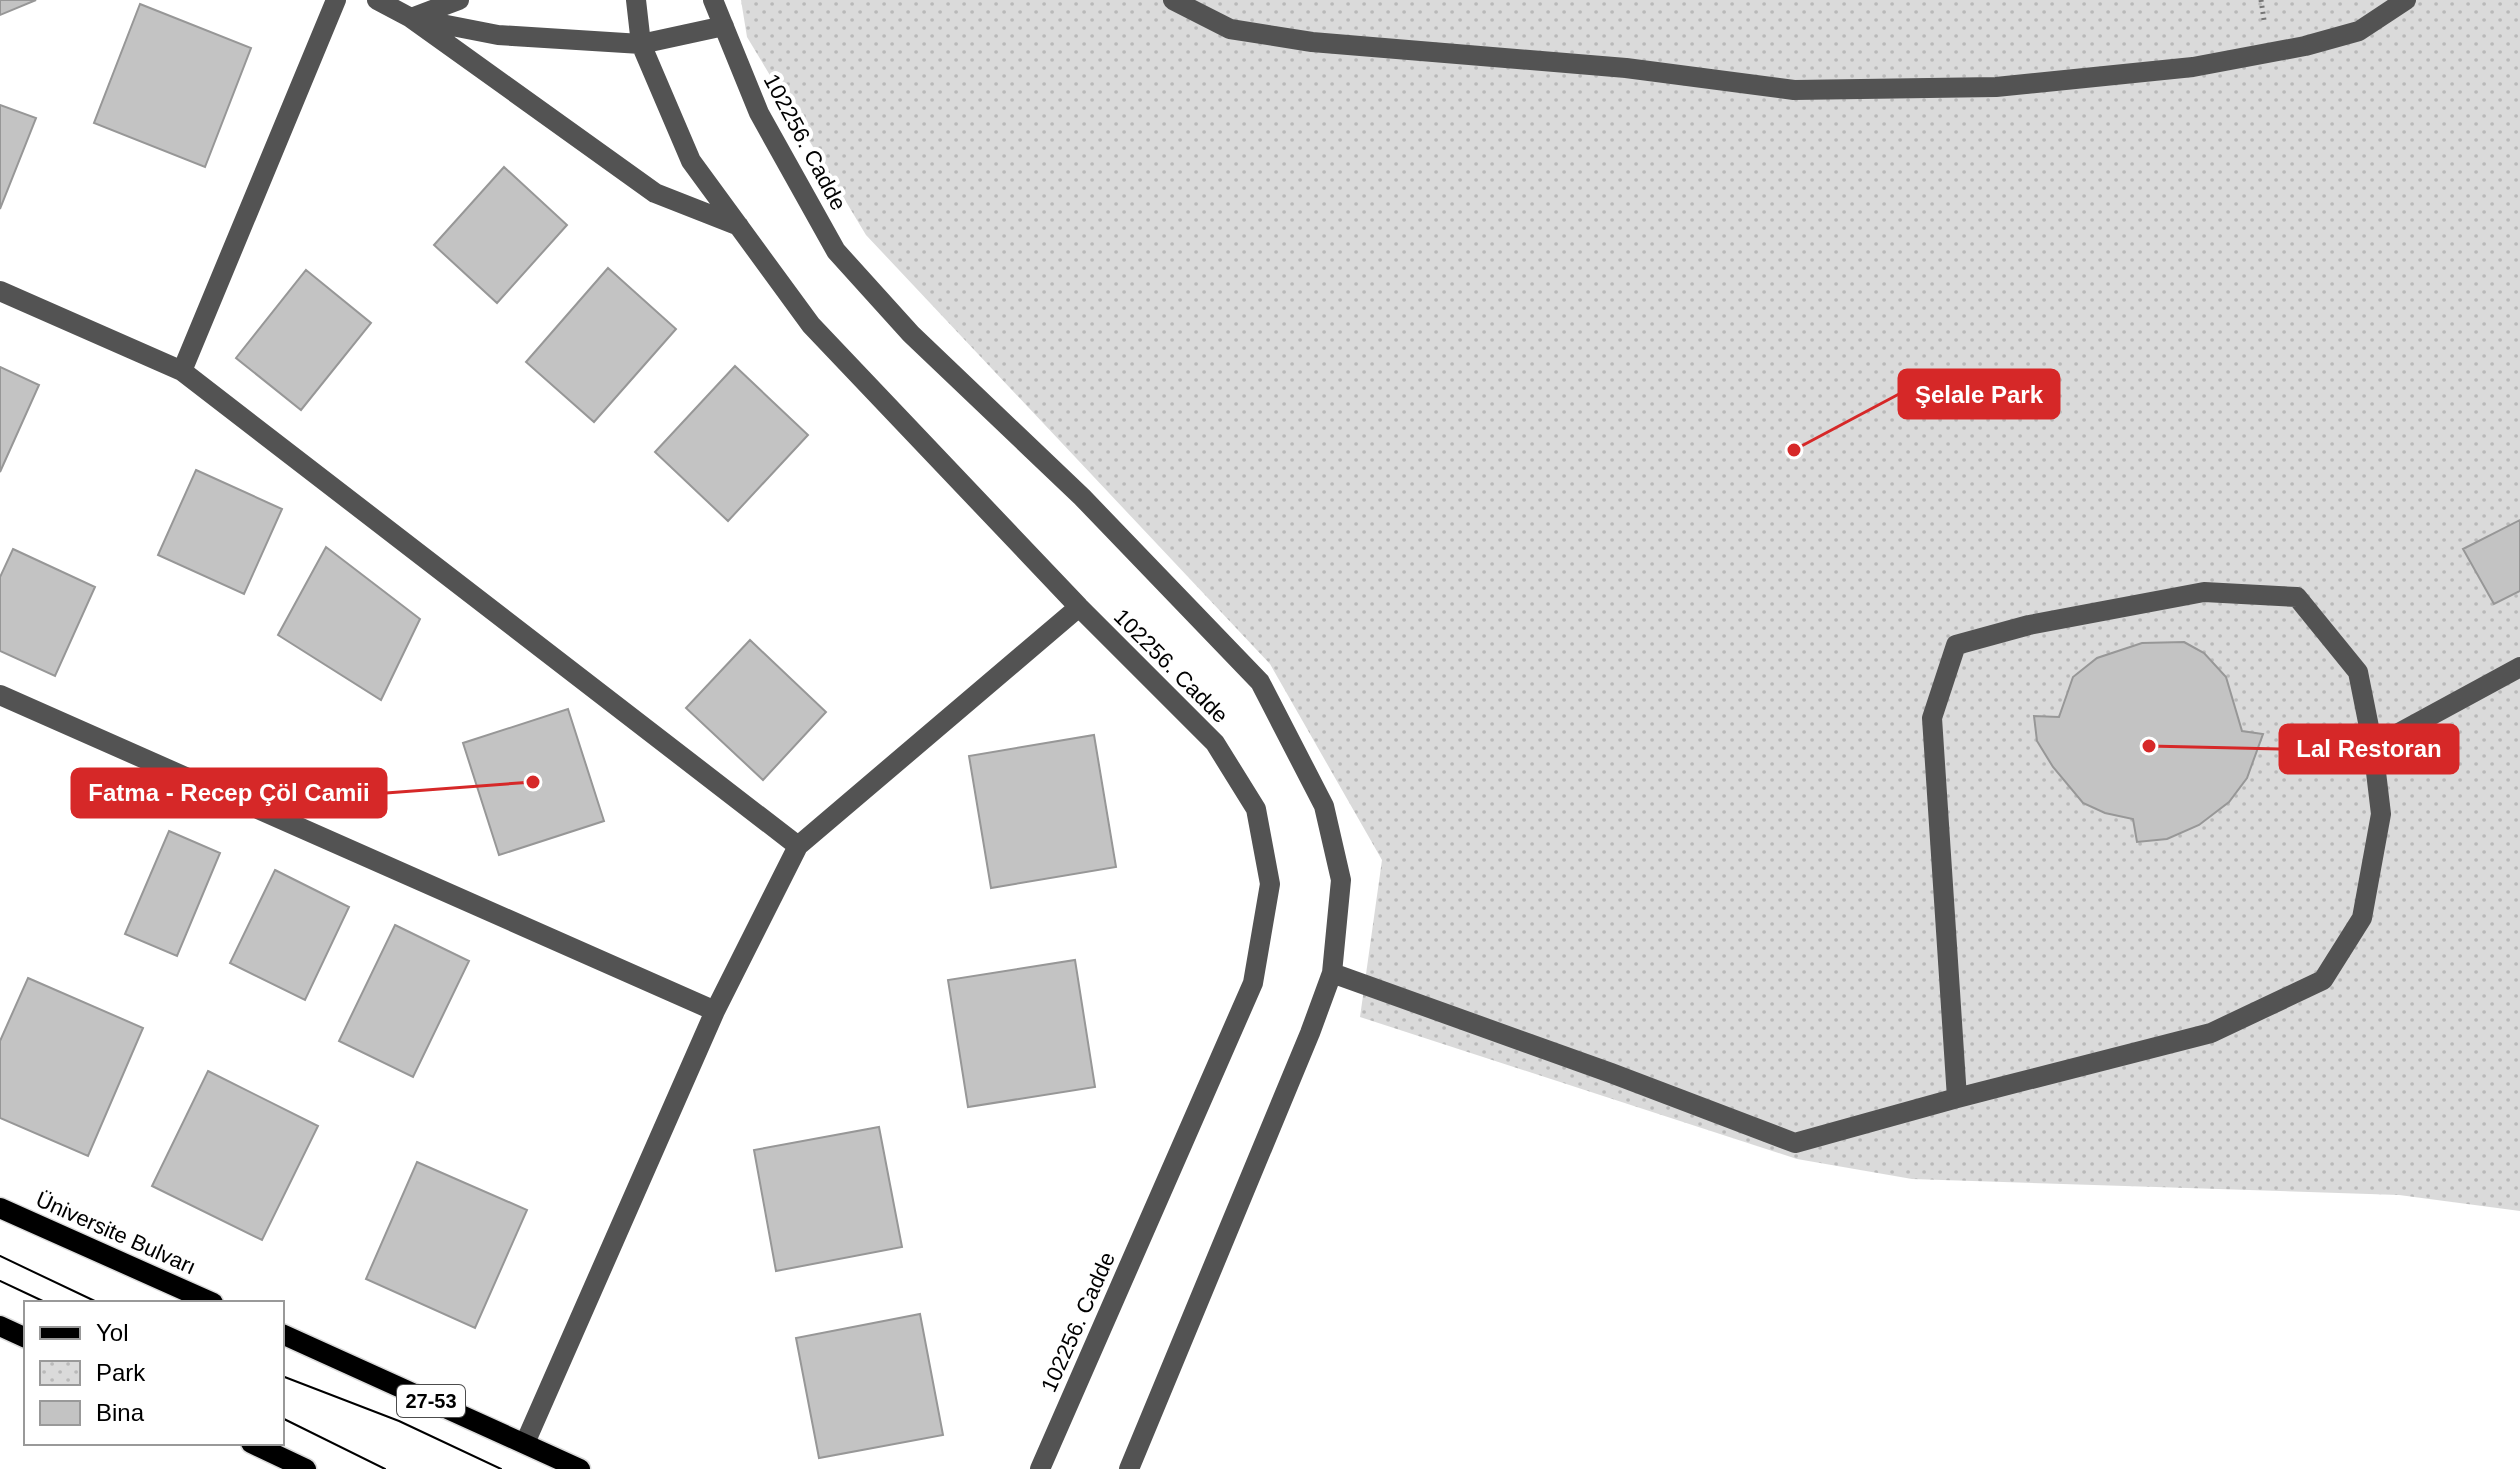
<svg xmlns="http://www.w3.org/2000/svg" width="2520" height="1469" font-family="Helvetica,sans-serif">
<defs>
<pattern id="park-dots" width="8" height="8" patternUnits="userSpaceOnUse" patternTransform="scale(2)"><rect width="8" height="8" fill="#dadada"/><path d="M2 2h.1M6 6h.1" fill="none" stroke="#b9b9b9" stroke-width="1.8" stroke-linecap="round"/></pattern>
</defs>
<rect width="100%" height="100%" fill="#fff"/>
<path fill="url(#park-dots)" d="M741,0H2520V1211L2399,1195L1912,1179L1797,1159L1360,1017L1382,860L1270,664L866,235L747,37Z"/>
<path fill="#c3c3c3" stroke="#979797" stroke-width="2" d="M0,0H36L0,15Z
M140,4L251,48L205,167L94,123Z
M0,105L36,118L0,209Z
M504,167L567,225L497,303L434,245Z
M608,268L676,329L594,422L526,362Z
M306,270L371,323L301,410L236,358Z
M735,366L808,435L728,521L655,452Z
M0,367L39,385L0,472Z
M196,470L282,509L244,594L158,555Z
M2520,520V591L2494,604L2463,549Z
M326,547L420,619L381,700L278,635Z
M13,549L95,587L55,676L0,651V577Z
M750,640L826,712L763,780L686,708Z
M2184,642L2204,653L2226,677L2242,731L2263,734L2247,778L2229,802L2199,825L2167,839L2137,842L2133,819L2105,813L2083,803L2053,767L2037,741L2034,716L2059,717L2073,677L2097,658L2142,643Z
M568,709L604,821L499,855L463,743Z
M1094,735L1116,867L991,888L969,756Z
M169,831L220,853L177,956L125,934Z
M275,870L349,907L305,1000L230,963Z
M395,925L469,961L413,1077L339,1041Z
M1075,960L1095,1087L968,1107L948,980Z
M28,978L143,1028L88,1156L0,1118V1041Z
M208,1071L318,1126L262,1240L152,1186Z
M879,1127L902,1247L776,1271L754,1150Z
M417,1162L527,1210L475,1328L366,1279Z
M920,1314L943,1435L819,1458L796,1338Z"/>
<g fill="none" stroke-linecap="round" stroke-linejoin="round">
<defs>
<path id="major" d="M0,1208L213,1303
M0,1326L26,1338
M282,1334L580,1469
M251,1443L306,1469"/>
</defs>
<use href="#major" stroke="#dbdbdb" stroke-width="23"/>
<path stroke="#757575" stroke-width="5" stroke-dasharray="2 4" stroke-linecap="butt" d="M2261,0L2264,20"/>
<path stroke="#535353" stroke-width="20" d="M377,0L411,18L498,35L641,44L724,26
M636,0L641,44L691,161L811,325L1079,607L1215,743L1256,809L1270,884L1253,983L1040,1469
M713,0L759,113L836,251L911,334L1082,497L1260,682L1324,806L1341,880L1332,973L1310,1033L1129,1469
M1173,0L1230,29L1312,42L1626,68L1794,90L1996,87L2193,67L2305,46L2359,31L2406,0
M411,18L655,193L739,226
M411,18L459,0
M0,291L182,371L798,846
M182,371L336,0
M0,695L715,1011
M2373,747L2520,667
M1332,973L1611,1073L1795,1143L1957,1098L2211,1033L2323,980L2362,918L2381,814L2373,747L2358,672L2297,597L2204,592L2029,625L1956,645L1932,718L1957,1098
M525,1443L715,1011L798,846L1079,607"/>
<use href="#major" stroke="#000" stroke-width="20"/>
<path stroke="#000" stroke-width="2" d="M0,1256L99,1303
M0,1281L47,1303
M282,1376L399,1421L501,1469
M282,1418L385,1469"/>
</g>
<g text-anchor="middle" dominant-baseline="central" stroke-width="8" stroke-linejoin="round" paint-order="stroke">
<rect fill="#fff" stroke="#4c4c4c" stroke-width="2" x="397" y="1385" width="68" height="32" rx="6"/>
<g font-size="20" font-weight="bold" fill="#000">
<text x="431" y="1401">27-53</text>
</g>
<g font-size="22" fill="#000" stroke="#fff">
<text transform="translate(805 142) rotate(62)">102256. Cadde</text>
<text transform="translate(1171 666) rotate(45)">102256. Cadde</text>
<text transform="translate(116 1233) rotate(24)">Üniversite Bulvarı</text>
<text transform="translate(1078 1322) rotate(-66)">102256. Cadde</text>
</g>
</g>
<path fill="none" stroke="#d62828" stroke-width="3" d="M1794 450L1899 394M2149 746L2280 749M533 782L386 793"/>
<g fill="#d62828" stroke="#fff" stroke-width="3">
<circle cx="1794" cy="450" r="8"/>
<circle cx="2149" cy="746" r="8"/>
<circle cx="533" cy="782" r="8"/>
</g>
<g fill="#d62828" stroke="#d62828" stroke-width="3">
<rect x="1899" y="370" width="160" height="48" rx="8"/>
<rect x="2280" y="725" width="178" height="48" rx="8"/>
<rect x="72" y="769" width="314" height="48" rx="8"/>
</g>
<g font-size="24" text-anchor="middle" font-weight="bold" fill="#fff">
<text x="1979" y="403">Şelale Park</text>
<text x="2369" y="757">Lal Restoran</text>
<text x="229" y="801">Fatma - Recep Çöl Camii</text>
</g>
<rect x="24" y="1301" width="260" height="144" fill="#ffffff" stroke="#999999" stroke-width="2"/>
<rect x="40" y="1327" width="40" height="12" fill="#000000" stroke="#999999" stroke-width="2"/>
<text x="96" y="1341" font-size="24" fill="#000000">Yol</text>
<rect x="40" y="1361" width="40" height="24" fill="url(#park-dots)" stroke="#999999" stroke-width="2"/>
<text x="96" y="1381" font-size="24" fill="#000000">Park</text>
<rect x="40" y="1401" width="40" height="24" fill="#c3c3c3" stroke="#999999" stroke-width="2"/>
<text x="96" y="1421" font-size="24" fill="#000000">Bina</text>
</svg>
